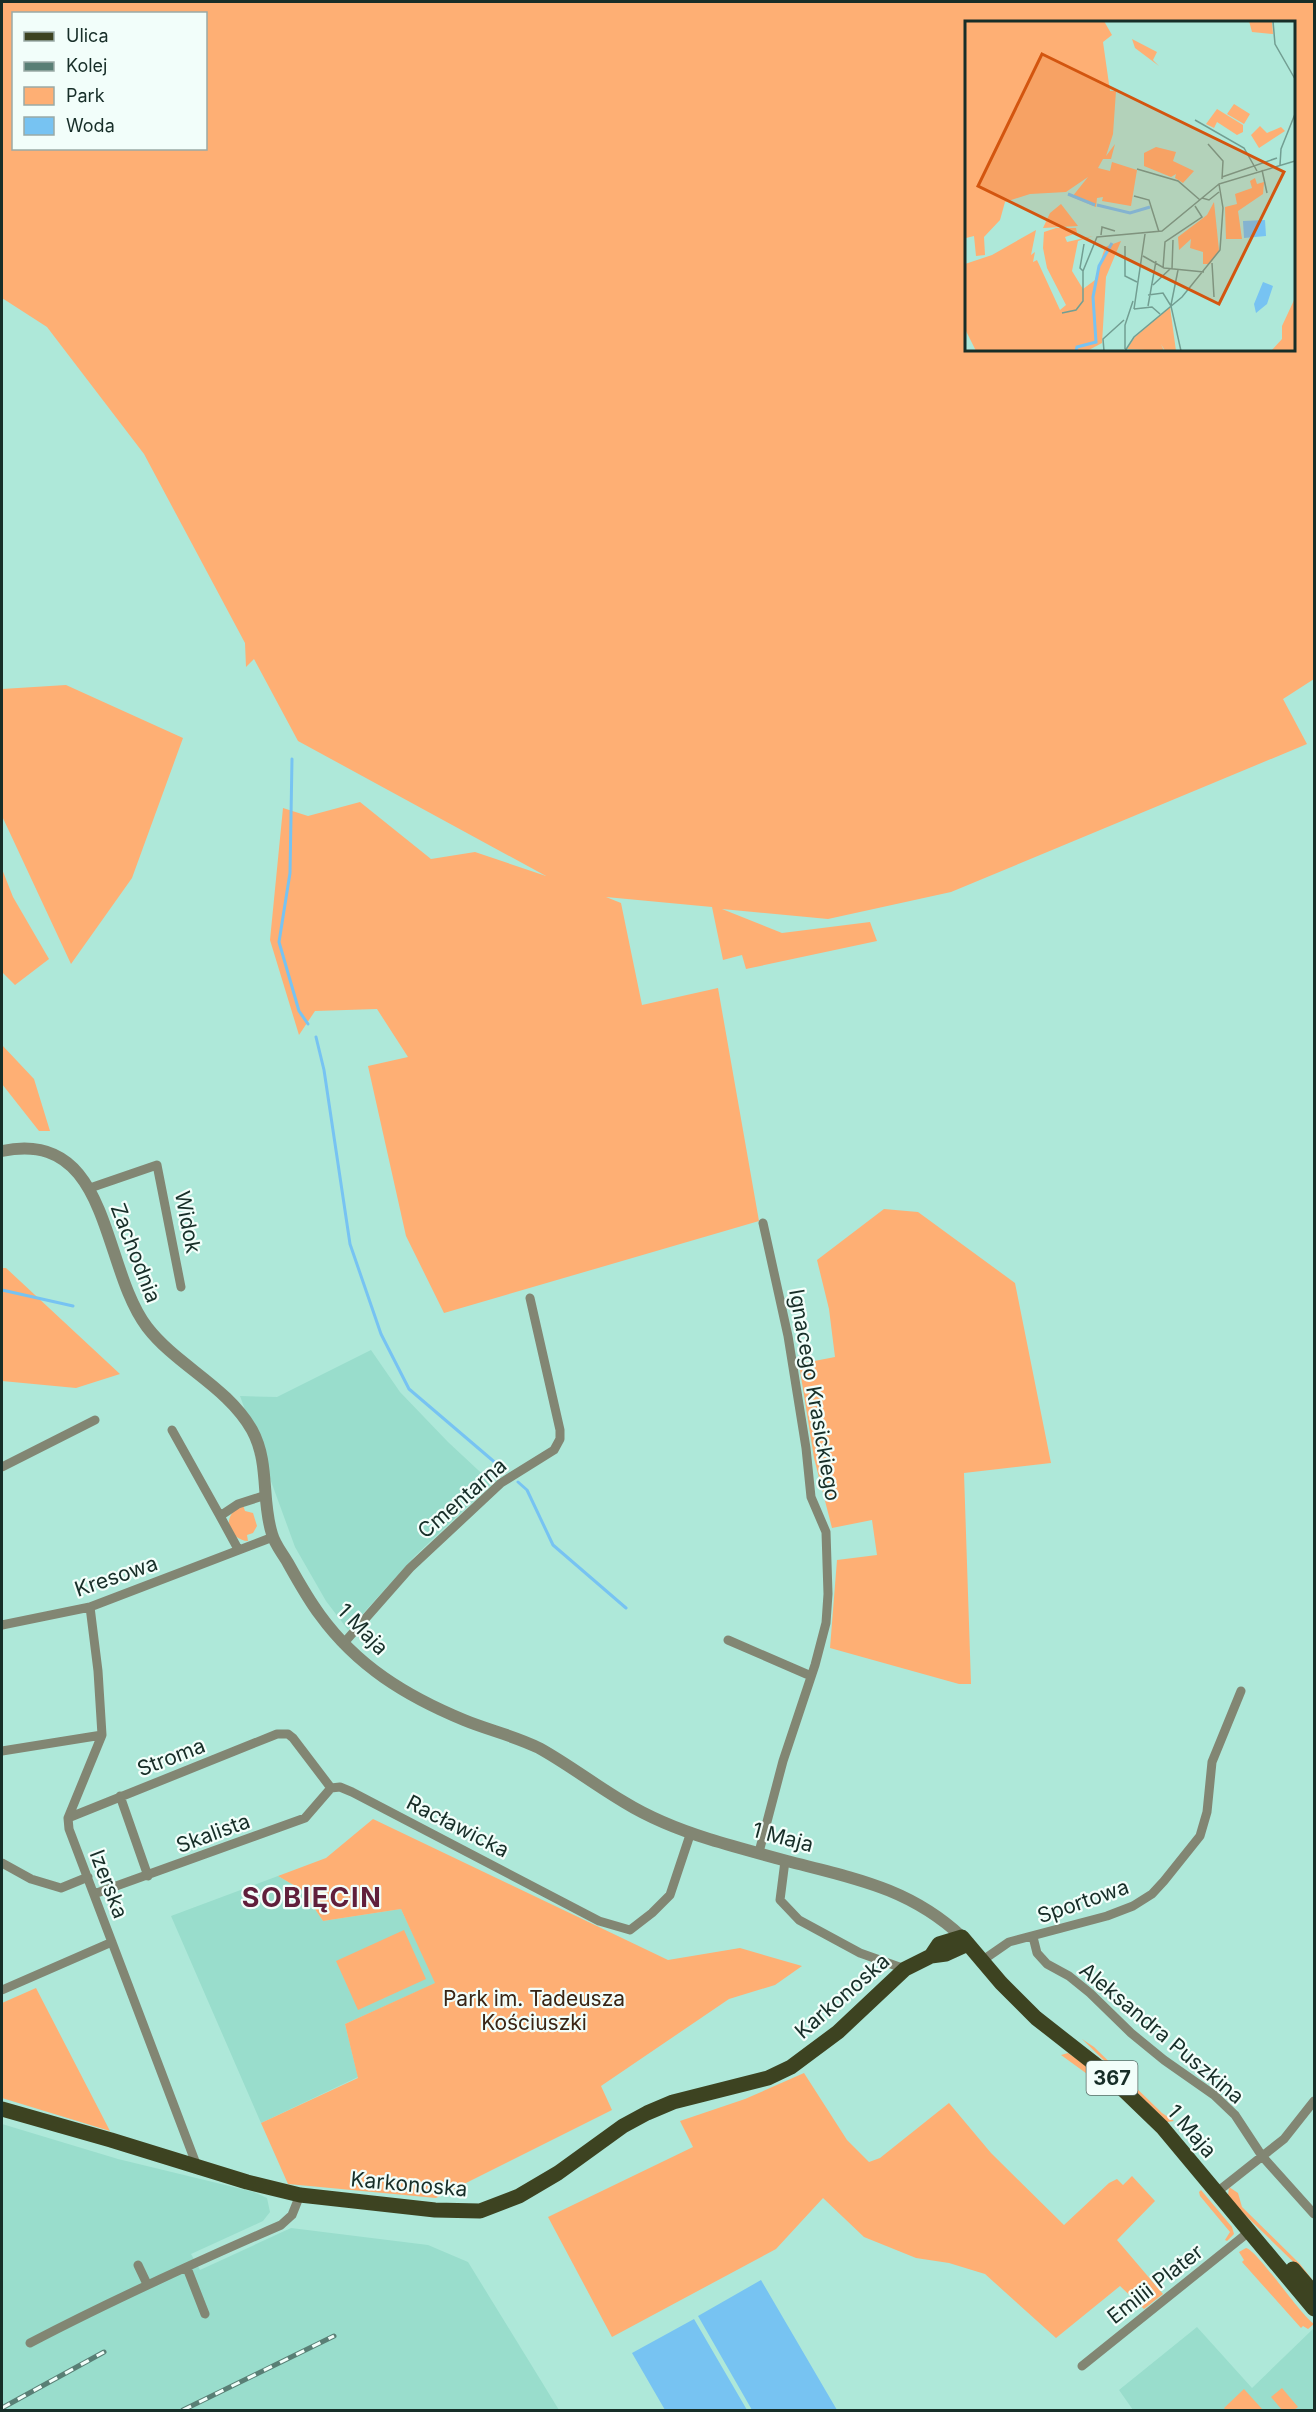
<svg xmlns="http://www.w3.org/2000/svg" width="1316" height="2412" font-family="Inter,sans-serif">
<rect width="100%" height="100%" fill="#aee8d9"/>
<path fill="#9dc" d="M371,1350L400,1392L448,1442L492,1483L415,1556L348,1630L326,1601L295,1547L240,1396L277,1397Z
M278,1876L302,1890L323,1921L401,1909L436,1983L345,2024L358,2077L261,2123L171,1916Z
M2,2124L118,2159L254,2192L267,2198L270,2212L263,2221L191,2254L200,2270L291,2228L428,2245L468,2262L559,2410H2Z
M1197,2327L1252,2388L1314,2328V2410H1133L1119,2390Z"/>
<path fill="#feaf74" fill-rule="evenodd" d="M2,2H1314V679L1283,699L1307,744L951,892L828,919L722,909L782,933L870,922L877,941L746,969L742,955L723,960L712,907L606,897L621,903L642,1005L718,988L759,1221L444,1313L406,1236L368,1066L408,1057L377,1009L315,1011L299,1035L270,940L283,808L308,816L360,802L431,859L475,852L546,876L298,741L254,659L246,667L245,643L144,454L47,327L2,298ZM14,14H206V148H14ZM966,22H1294V350H966Z
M66,685L183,738L132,878L71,964L2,816V689Z
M2,869L13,897L49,959L15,985L2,972Z
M2,1045L34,1079L50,1131H39L2,1084Z
M884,1209L918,1212L1015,1283L1051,1463L964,1473L971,1684H959L830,1648L837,1560L877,1555L872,1520L832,1528L814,1458L799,1364L835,1357L829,1309L817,1260Z
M2,1268H6L120,1374L76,1388L2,1381Z
M243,1505L245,1511L253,1513L257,1526L253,1533L247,1535L248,1541C236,1541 224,1527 231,1515C233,1511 238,1508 243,1505Z
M373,1819L668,1960L740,1948L802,1966L775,1985L729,1999L601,2086L612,2110L436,2198L288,2184L261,2123L358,2078L345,2024L435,1983L401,1909L323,1921L302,1890L278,1876L326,1858Z
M404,1930L426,1979L358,2010L336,1961Z
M36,1988L110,2131L2,2098V2003Z
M1082,2039L1094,2047L1162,2113L1174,2121L1167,2122Z
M1068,2053L1094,2071L1112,2092L1061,2055Z
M804,2073L847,2140L869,2162L880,2158L949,2103L991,2153L1064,2225L1109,2183L1117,2179L1123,2185L1132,2176L1155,2201L1117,2240L1163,2294L1144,2309L1120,2286L1056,2338L985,2274L949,2263L916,2258L864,2237L823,2198L776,2249L612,2337L548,2217L693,2147L680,2121L745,2099Z
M1229,2187L1238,2193L1242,2207L1300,2264L1314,2282L1239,2209L1228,2196Z
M1201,2190L1232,2227L1234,2234L1227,2241L1225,2240L1230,2232L1200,2196L1199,2192Z
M1246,2248C1257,2250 1298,2312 1314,2324L1308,2329L1303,2326L1301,2328L1242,2262L1244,2260L1239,2252Z
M1282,2388L1298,2407L1294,2410H1282L1271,2397Z
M1244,2389L1263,2410H1226L1224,2408Z"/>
<path fill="#77c3f2" d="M761,2280L837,2410H752L698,2316Z
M694,2319L747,2410H665L632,2353Z"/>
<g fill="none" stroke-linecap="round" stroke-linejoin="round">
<path stroke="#77c3f2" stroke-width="3" d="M292,759L290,873L279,942L299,1011L308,1024
M316,1037L324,1070L350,1244L381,1334L409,1389L505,1471
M2,1290L73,1306
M518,1482L527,1490L553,1545L626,1608"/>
<path stroke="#828673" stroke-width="9" d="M90,1188L157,1165L181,1287
M172,1430L220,1516
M2,1467L95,1420
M238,1549L220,1516L238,1504L266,1495
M90,1607L98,1671L102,1735L68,1818L69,1829L195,2161V2167
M2,1625L90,1607L273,1537
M728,1640L811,1676
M343,1644L410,1568L501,1483L554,1450L560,1439V1430L530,1298
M2,1751L102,1735
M120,1796L148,1876
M68,1818L277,1734H288L293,1738L331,1788L340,1787L352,1792L599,1921L630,1930L652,1913L670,1895L691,1832
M759,1852L783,1761L815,1665L826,1623L828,1594L826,1532L811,1497L806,1448L788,1336L763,1223
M785,1861L780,1900L799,1920L860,1953L905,1969
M2,1863L31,1879L61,1888L88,1877
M94,1894L305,1818L331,1788
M1033,1937L1037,1953L1047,1964L1069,1976L1090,1993L1131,2033L1164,2060L1214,2095L1235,2115L1262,2156L1314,2214
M983,1960L1009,1942L1107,1916L1133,1906L1152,1894L1164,1881L1200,1836L1207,1812L1212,1762L1241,1691
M2,1990L112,1942
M1217,2192L1284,2139L1314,2101
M138,2265L147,2284
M187,2268L205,2314
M30,2343C112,2300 196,2262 281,2225L292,2215L300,2195
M1082,2366L1250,2231"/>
<path stroke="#828673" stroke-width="12" d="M2,1151C111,1128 101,1267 147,1327C177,1366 227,1386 252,1430C270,1463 261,1500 272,1534C275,1545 283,1554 288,1563C298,1581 308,1599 320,1615C357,1666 406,1696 464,1720C488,1730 515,1736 539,1748C568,1764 595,1785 624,1802C650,1818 680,1830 709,1839C735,1847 761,1854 787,1861C853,1878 910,1888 962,1937"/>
<path stroke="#3d4321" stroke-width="15" d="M931,1956L939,1944L962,1937L1001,1983L1036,2018L1105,2072L1162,2127L1314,2309
M2,2109L111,2140L247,2182L300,2195L435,2210L480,2211L519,2196L558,2173L623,2126L647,2113L673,2102L768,2078L791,2067L838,2032L905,1969L931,1956L946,1954L968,1944
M1293,2269L1314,2293"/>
<defs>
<path id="rail" d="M2,2408L104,2352
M183,2410L334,2336"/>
</defs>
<use href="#rail" stroke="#597f75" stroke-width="5"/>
<use href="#rail" stroke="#f2fefa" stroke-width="3" stroke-dasharray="9" stroke-linecap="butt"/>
</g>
<g text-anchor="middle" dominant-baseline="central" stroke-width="4.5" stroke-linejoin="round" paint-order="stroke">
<rect fill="#f2fefa" stroke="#596c67" stroke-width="1.5" x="1086.5" y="2061" width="51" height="34" rx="4.5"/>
<g font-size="20" font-weight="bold" fill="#172e28">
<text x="1112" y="2078">367</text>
</g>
<g font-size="21" fill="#172e28" stroke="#f2fefa">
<text transform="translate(188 1222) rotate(79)">Widok</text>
<text transform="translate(136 1253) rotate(69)">Zachodnia</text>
<text transform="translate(815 1395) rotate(80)">Ignacego Krasickiego</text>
<text transform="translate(462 1498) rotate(-41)">Cmentarna</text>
<text transform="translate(116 1576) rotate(-19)">Kresowa</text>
<text transform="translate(363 1629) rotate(46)">1 Maja</text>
<text transform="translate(171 1757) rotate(-21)">Stroma</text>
<text transform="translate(458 1826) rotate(27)">Racławicka</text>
<text transform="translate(213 1833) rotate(-20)">Skalista</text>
<text transform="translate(783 1837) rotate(15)">1 Maja</text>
<text transform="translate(109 1884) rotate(69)">Izerska</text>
<text transform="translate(1083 1901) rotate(-19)">Sportowa</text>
<text transform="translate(842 1996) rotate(-41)">Karkonoska</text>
<text transform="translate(1162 2033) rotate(40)">Aleksandra Puszkina</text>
<text transform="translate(1192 2131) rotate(49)">1 Maja</text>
<text transform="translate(409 2184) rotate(5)">Karkonoska</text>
<text transform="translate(1155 2284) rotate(-38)">Emilii Plater</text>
</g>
<g font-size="21" fill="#392515" stroke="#f2fefa">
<text x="534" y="1998">Park im. Tadeusza<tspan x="534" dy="24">Kościuszki</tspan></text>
</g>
<g font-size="27" font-weight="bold" letter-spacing="1.5" fill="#601f3b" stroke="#f2fefa">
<text x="312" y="1897">SOBIĘCIN</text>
</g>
</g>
<g transform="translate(965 21)">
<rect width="330" height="330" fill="#aee8d9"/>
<path d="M0,0H139L147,14L138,21L145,70H151L148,113L141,135L150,123L146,138H138L133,147L145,150L147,141L172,149L166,185L137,180L138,176L132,177L131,186L107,176L123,156L101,171L65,173L40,181L35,199L19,216L20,234L11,235L9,215L1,217L0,223ZM284,0L307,1L308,13L287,11ZM167,18L192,31L188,39L194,45L170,27ZM269,83L285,93L279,103L262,93ZM252,88L278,104V111L272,114L252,101L249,107L241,103ZM295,105L302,112L316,106L320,110L294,127L286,114ZM191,126L211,131L208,140L229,150L218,162L210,157L211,153L206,156L179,145V132ZM290,157L292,163L299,161L298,173L273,190L277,218H261L260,186L272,183L270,173L287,167L285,160ZM249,181L254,229L245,243H238V231L225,227L226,218L214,229L213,216L242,194ZM96,183L113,205L78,207L85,192ZM91,207H111L112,212L100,216L102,221L128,215L113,220L107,250L118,268L130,259L140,226L156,220L141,256L137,322L122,330H11L0,308V243L27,234L71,209L66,234L70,231L68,241L72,239L95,289L101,284L82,247L78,227L79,211ZM330,277V330H306L317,318V305ZM205,286L211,330H200L196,323L199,330L162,328L170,316Z" fill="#feaf74"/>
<path d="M300,199L301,215L279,217L278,200ZM298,261L308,265L302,283L291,292L289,283Z" fill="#77c3f2"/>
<path fill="none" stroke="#77c3f2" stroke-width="3" d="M103,173L130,184M132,184L165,192L185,186M111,330L112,326L131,321L128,276L134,245L147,222"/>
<path fill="none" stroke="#729e92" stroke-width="1.5" d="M308,0L310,23L330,58M230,99L279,127L292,150M243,123L258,140L257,158M315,144L316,128L330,93M172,148L213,160L235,179M297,149L302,172M257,156L312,137M169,175L184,179L194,211M237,177L244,179L254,171M136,214L137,206L150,210M160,225V255L172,261M178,235L199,247L239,251M247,242L249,276M198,247L200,221L237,196L230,185M207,248L208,219M118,250L115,247L119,223M188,264L205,248M183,274L198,272L206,285L216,330M206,284L213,249M183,285L191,240M169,288L180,213M169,288L187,286L195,293M97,292L111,289L118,280V250L132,216L197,210L254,163M160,328V304L168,280M139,330L138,318L159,299M160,330L169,316L217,276L255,229L258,187L254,163L330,140"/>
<path fill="#d3550f" fill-opacity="0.15" stroke="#d3550f" stroke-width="3" d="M77,33L319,151L254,283L13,165Z"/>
<rect width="330" height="330" fill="none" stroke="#172e28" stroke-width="3"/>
</g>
<rect width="1316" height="2412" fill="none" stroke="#172e28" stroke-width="6"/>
<rect x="12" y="12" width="195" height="138" fill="#f2fefa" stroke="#9aaba6" stroke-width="1.5"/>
<rect x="24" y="32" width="30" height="9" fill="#3d4321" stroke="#9aaba6" stroke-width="1.5"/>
<text x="66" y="42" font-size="18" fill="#172e28">Ulica</text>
<rect x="24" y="62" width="30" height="9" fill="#597f75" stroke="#9aaba6" stroke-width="1.5"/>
<text x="66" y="72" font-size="18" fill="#172e28">Kolej</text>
<rect x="24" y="87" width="30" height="18" fill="#feaf74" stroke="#9aaba6" stroke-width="1.5"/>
<text x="66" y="102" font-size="18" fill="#172e28">Park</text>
<rect x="24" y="117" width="30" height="18" fill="#77c3f2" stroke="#9aaba6" stroke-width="1.5"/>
<text x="66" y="132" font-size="18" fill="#172e28">Woda</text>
</svg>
